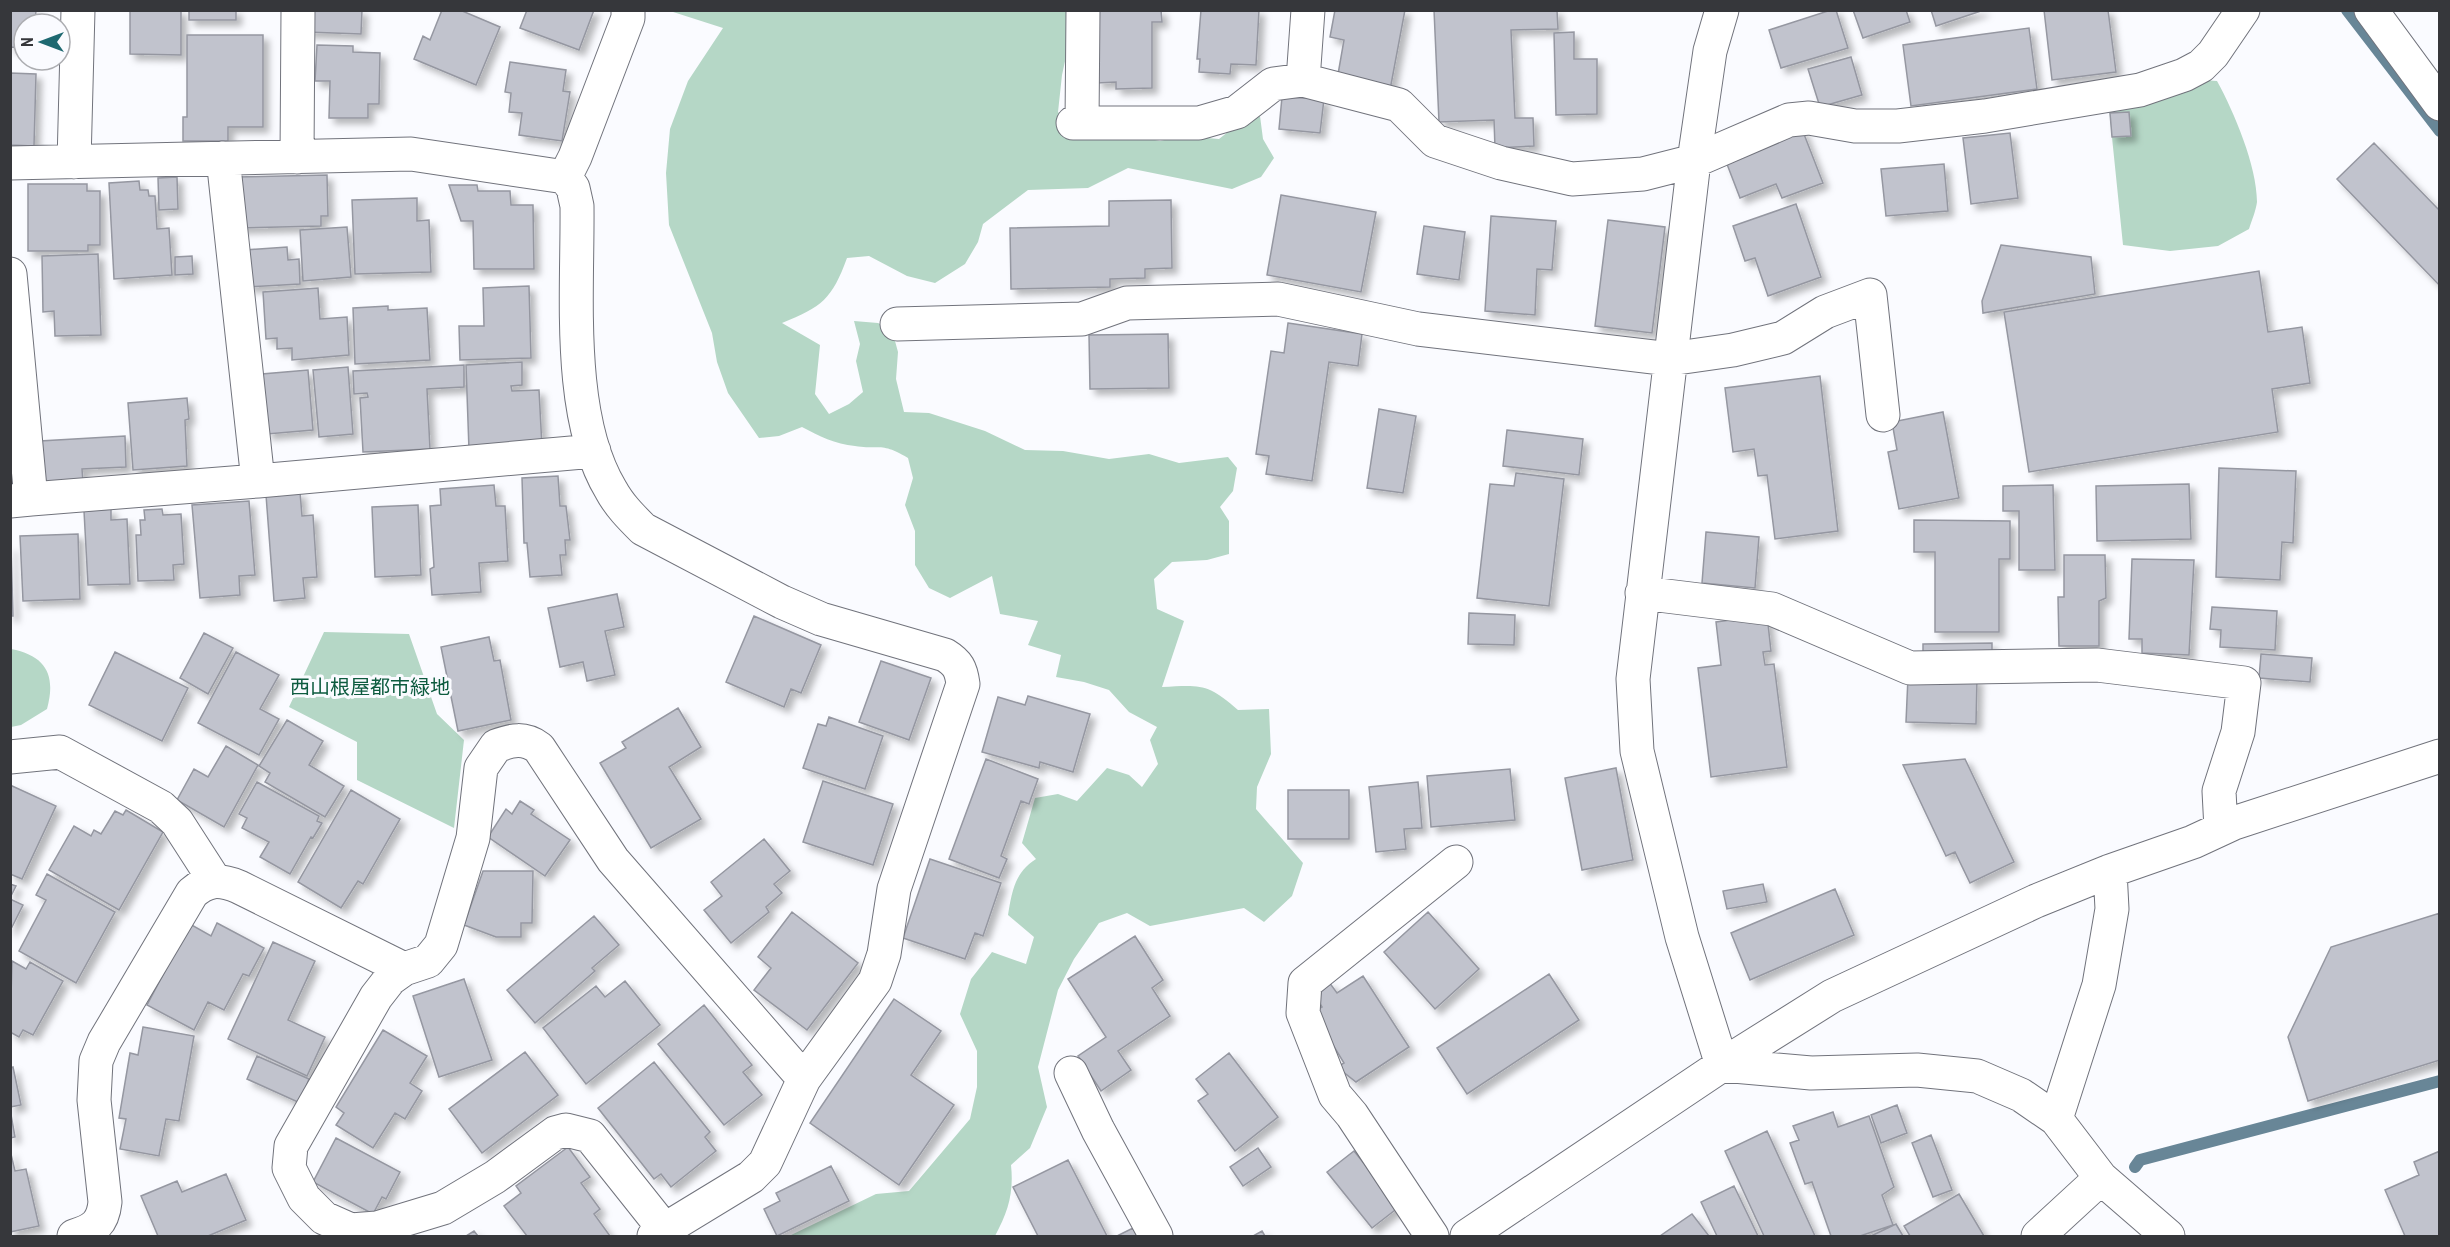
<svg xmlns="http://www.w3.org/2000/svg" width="2450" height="1247" font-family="'Roboto Condensed','Noto Sans JP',sans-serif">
<defs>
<filter id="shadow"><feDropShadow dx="5.5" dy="5.5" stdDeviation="3" flood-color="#0004"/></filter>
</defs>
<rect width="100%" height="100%" fill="#fafbff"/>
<path fill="#b5d7c6" d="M670,11H1076L1062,75L1058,112L1078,135L1099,129L1160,141L1183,136L1219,139L1243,120L1260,116L1263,139L1274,158L1261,177L1232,189L1128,168L1088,188L1028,190L983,224L978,242L965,264L935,283L907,276L869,256L847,258C832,299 822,307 782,323L820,345L815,394L829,414L849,404L863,392L856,361L860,344L854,321L878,323L892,330L898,352L896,379L904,412L929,413L985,431L1025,450L1063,451L1109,459L1149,454L1179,463L1228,457L1237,468L1233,491L1220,507L1229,521V554L1207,560L1172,562L1154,579L1157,609L1184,621L1162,687C1200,685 1208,683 1238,710L1269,709L1271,754L1257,787L1256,809L1303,863L1292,896L1264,922L1244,908L1150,926L1127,913L1099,923L1074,959L1058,990L1038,1067L1047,1107L1030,1148L1011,1165C1014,1193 1008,1212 995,1236H789L876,1194L909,1191L970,1119L977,1087V1051L960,1014L971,979L992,952L1026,964L1034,937L1008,915C1012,891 1015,872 1036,859L1022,843L1035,798L1058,794L1077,801L1107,768L1129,775L1142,787L1158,764L1150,740L1157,727L1129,712L1109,690L1084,682L1056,677L1061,655L1028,645L1038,621L1000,614L992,576L950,598L929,588L915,565V531L905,505L913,478L908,458C881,442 881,450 855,446C835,444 819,436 802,427L779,436L759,438L728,393L717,362L712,333L669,225L666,173L670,129L688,81L723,28Z
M2202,80L2217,81C2234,112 2257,166 2257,202C2256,210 2252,220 2249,229L2218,246L2170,251L2123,245L2109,108Z
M324,632L409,634L437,714L464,740L454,828L357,780V742L289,707Z
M11,649C47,656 56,676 47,709L21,725L11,727Z"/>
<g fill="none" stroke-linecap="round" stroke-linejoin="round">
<path stroke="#688697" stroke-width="12" d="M2347,10L2440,131
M2135,1167L2140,1160L2440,1081"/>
</g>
<path fill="#c1c3cd" stroke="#9597a1" stroke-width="1.5" filter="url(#shadow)" d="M10,10H36L35,24H24V48L10,47Z
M130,10H181V55L130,54Z
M189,10H236V20H189Z
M307,10H362L361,34L306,32Z
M442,10H460L500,27L476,85L414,59L423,36L430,40Z
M527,10H594L579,50L520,28Z
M1161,10L1162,22H1152V88L1116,89V82L1097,83L1096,11Z
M1201,10H1259L1256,65L1231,64L1230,74L1199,72L1200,59H1197Z
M1335,10H1405L1390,90L1337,80L1344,40L1330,37Z
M1434,10H1557L1558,29L1511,30L1515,118H1533L1534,146L1495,148L1494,120L1439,122Z
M1831,10H1836L1848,48L1781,68L1769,30Z
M1853,10H1906L1910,22L1863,38Z
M1931,10H1984L1936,26Z
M2044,10H2108L2116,72L2052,80Z
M2029,28L2037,89L1911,106L1903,45Z
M1574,32V59H1597V114L1556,115L1554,33Z
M187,35H263V127H228V141H183V117H187Z
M317,45L353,46V52L380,53L379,104H368V118H329L330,81H315Z
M1851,57L1862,95L1820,107L1808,69Z
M510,62L566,70L563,91L570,92L562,141L519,135L522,113L509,112L511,93L505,92Z
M10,73L36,74L34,146L10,145Z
M1282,97L1324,99L1320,133L1279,129Z
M2129,112L2131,136L2112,137L2110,113Z
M1802,129L1823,183L1782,198L1776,184L1740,198L1725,159Z
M2010,133L2018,198L1971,204L1963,138Z
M2374,143L2440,211V286L2337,179Z
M1944,164L1948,211L1886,216L1881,169Z
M327,175L328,216H321V226L237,228L236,177Z
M177,177L178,209L159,210L158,178Z
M139,181L140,190H148L149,196H155L157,229L169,228L172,275L114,279L109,183Z
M28,184H87V191H100V245H88V251H28Z
M449,185H477L478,191H510L511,205H533L534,269H474L473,221H461Z
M1281,195L1376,212L1361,292L1267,275Z
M417,198V221L429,220L431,272L355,274L352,200Z
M1171,200L1172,268L1145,269V278L1110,279V287L1011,289L1010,228L1109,226V201Z
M1796,204L1821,277L1768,296L1755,258L1745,261L1733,226Z
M1491,216L1556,221L1552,270L1537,269L1535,315L1485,311Z
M1608,220L1665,227L1652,333L1595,326Z
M1424,226L1465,232L1459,280L1417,274Z
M347,227L351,277L303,281L300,230Z
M2001,245L2091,257L2095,294L1983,313L1982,301Z
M287,247L288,260L299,259L300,284L247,287L245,250Z
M98,254L101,335L55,336L54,311L43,312L42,256Z
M192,256L193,274L175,275V257Z
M2259,271L2268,332L2302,327L2310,383L2272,389L2278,432L2029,472L2004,312Z
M529,286L531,358L460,360L459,326H484L483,288Z
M318,288L320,319L347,317L349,355L292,360V348L277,349V338L266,339L263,292Z
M388,306V310L427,308L430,360L355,364L353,308Z
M1288,323L1362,334L1358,366L1329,362L1312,481L1266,474L1269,456L1256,454L1271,351L1284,353Z
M1168,334L1169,388L1090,389L1089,335Z
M522,362V385L511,386L512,391L539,390L542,447L469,450L466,365Z
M464,365V387L427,389L430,449L363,452L360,398L368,397L367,393L354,394L353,371Z
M348,367L353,434L319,437L313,370Z
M308,370L313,430L267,434L262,374Z
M1820,376L1838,531L1775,539L1767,475L1758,476L1754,449L1733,452L1725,388Z
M187,398L189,419L185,420L187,466L133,470L128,403Z
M1379,409L1416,416L1403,493L1367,488Z
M1943,412L1959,498L1899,509L1888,452L1897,450L1892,422Z
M1507,430L1583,439L1579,475L1503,466Z
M125,436L126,467L82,469L83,482L43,484L40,441Z
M2219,468L2296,471L2293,543L2282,542L2280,580L2216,577Z
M1516,473L1564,479L1549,606L1477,598L1490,484L1514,486Z
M558,476L560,506H566L570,540H565L566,555H560L562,575L530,577L527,543H524L522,478Z
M2189,484L2191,539L2097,541L2096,486Z
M494,485L496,506H505L508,561L479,563L481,592L432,595L430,569L434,567L430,506L441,505L440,489Z
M2053,485L2055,570H2019V511H2003V486Z
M300,492L302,516L313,515L317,577L303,578L305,598L274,601L266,495Z
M249,501L255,575L239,576L240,595L200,598L192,505Z
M418,505L421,575L375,577L372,507Z
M111,509V520L127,519L130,584L88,585L84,511Z
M162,509L163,515L181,514L184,564L173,565L174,580L138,581L136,535H141L140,520H145L144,510Z
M1914,520L2010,521V559H1999V632H1935V552H1914Z
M1706,532L1759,537L1755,588L1702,583Z
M78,534L80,599L23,601L20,536Z
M11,546L13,616H10V546Z
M2064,555H2105L2106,598L2099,601V646H2059L2058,597H2064Z
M2132,559L2194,560L2189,655L2142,653V639H2129Z
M617,594L624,627L605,631L615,675L587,681L583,662L560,667L548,608Z
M2212,607L2277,611L2275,650L2220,647L2221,630L2210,629Z
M1469,613L1515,615L1514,645L1468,644Z
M1767,615L1771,651L1763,652L1765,665L1774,664L1787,767L1711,777L1698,668L1721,665L1716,622Z
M754,616L821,645L801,693L791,689L784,707L726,682Z
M204,633L233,648L208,694L180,678Z
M489,637L494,661L500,660L511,720L458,731L441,647Z
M1992,643V660L1923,661V644Z
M115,652L188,688L162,741L89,705Z
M236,652L279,675L260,709L279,719L259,755L198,723Z
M2261,654L2312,658L2310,682L2259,678Z
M881,661L931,678L909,740L859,722Z
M1908,677L1977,678L1976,724L1906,722Z
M1028,696L1090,714L1073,772L1040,762L1039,768L982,752L998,697L1025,705Z
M678,708L701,747L669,767L701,819L651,848L600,763L626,748L622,742Z
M829,717L883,736L865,789L803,768L818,724L826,726Z
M287,720L323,741L309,765L344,786L325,817L265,782L270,773L259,766Z
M226,746L258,765L224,827L177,800L194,769L208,777Z
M986,759L1038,779L1029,804L1021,801L1001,856L1007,859L999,878L949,859Z
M1965,759L2014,862L1970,883L1955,852L1946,856L1903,765Z
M1616,768L1633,860L1582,870L1565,778Z
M1510,769L1515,820L1431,827L1427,776Z
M823,781L893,804L873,865L803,842Z
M257,782L319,816L317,821L322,823L313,838L311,837L290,874L260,857L269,842L242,828L247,818L239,814Z
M1418,782L1422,828L1404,829L1406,849L1376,852L1369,787Z
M10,785L56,806L22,879L10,874Z
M351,790L400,819L363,884L358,881L341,908L298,882Z
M1288,790H1349V839H1288Z
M520,801L534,810L531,814L570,840L545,876L488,837L506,809L512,814Z
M126,810L163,832L119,910L49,870L74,826L91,836L94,830L101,834L115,811L123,815Z
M764,839L790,871L774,884L782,893L766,907L769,912L731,943L704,910L722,896L711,882Z
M930,859L1001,883L983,936L975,933L965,959L903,938Z
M483,871H533L532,923H521V937H496L464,925Z
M47,874L115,912L76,983L19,951L46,900L36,895Z
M10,884L16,886L10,898Z
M1763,884L1767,902L1727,909L1723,891Z
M1835,889L1854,935L1750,980L1731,933Z
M10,899L23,905L10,931Z
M792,912L858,963L807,1030L754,990L771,968L758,957Z
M1428,912L1479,969L1435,1009L1384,952Z
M2440,913V1060L2308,1101L2288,1037L2331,947Z
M594,916L619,945L592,968L595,971L535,1023L507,990Z
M217,923L264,948L249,976L243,974L224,1010L208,1002L194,1030L147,1005L190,924L211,936Z
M1135,936L1163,980L1152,988L1170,1016L1118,1051L1131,1070L1101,1091L1078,1056L1106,1037L1068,979Z
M273,942L315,961L288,1020L325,1037L307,1076L228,1039Z
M12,961L26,969L30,962L63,981L33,1035L23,1030L19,1037L10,1032Z
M1549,974L1579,1020L1467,1094L1437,1048Z
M1363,976L1409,1047L1356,1082L1337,1067L1344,1063L1313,1012L1322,1007L1314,993L1329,982L1337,993Z
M464,979L492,1060L439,1077L413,996Z
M625,981L660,1025L586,1084L543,1028L596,986L605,997Z
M894,999L941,1031L911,1075L954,1105L899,1185L810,1123Z
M704,1005L752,1065L743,1072L762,1095L724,1125L658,1044Z
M143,1027L194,1036L179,1121L166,1119L159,1156L120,1149L126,1119L119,1118L130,1053L138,1055Z
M383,1030L427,1056L410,1083L422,1091L405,1119L395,1113L373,1148L336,1125L344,1113L336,1107Z
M525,1052L558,1095L482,1153L449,1109Z
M1229,1053L1278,1117L1235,1151L1198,1101L1208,1094L1196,1079Z
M257,1056L309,1079L300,1103L247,1079Z
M654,1062L710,1132L705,1137L716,1151L671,1187L661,1174L654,1179L598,1108Z
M13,1067L21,1105L10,1107V1068Z
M1897,1105L1907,1133L1881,1143L1871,1115Z
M10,1109L15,1137L10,1138Z
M1833,1112L1838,1127L1869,1116L1894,1187L1882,1195L1893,1225L1860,1236H1831L1812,1182L1805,1184L1790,1143L1799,1140L1793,1126Z
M1767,1131L1815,1236H1764L1725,1151Z
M1931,1135L1952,1190L1933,1197L1912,1143Z
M336,1138L400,1172L386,1199L382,1197L373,1214L313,1182Z
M568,1147L590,1177L581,1183L600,1209L594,1214L610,1236H527L504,1206L521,1193L516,1186Z
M1258,1148L1271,1167L1243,1186L1230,1167Z
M10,1150L15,1171L26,1169L39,1226L10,1232Z
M1354,1151L1399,1207L1372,1228L1327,1172Z
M2440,1151V1236H2405L2385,1190L2419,1175L2414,1162Z
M1068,1160L1107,1236H1038L1013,1187Z
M831,1166L849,1201L777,1236L764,1209L780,1201L776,1193Z
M226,1174L246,1220L208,1236H158L141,1196L177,1181L182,1192Z
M1734,1186L1758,1236H1717L1701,1202Z
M1959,1194L1984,1236H1910L1904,1226Z
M1692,1214L1709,1236H1660Z
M1896,1224L1903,1236H1871Z
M1133,1228L1138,1236H1117Z
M474,1231L478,1236H466Z
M1262,1231L1265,1236H1253Z"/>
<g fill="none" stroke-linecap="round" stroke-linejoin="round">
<defs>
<path id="minor" d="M1722,10L1710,51L1694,161L1633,679L1637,751L1682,937L1722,1065
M2371,10L2440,104
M1303,80L1308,10
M1073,123H1199L1237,112L1273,84L1303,80L1399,105L1435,141L1501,163L1572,179L1643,174L1694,161L1789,120L1809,118L1855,126H1898L1985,116L2140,90L2184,75L2201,66L2213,54L2243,10
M1082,123L1083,10
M297,157L298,10
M223,158L258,481L594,451
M74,162L78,10
M10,163L411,154L565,177L573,188L577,206C578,291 566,416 611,490C619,505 631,517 643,529L782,602L821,619L945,655C958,663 961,669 963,684L894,889L884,954L875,981L804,1079
M565,177L575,157L628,18V10
M10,274L31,499L10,501
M897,324L1082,319L1127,303L1278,299L1418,329L1670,359L1733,350L1783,338L1825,312L1870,295L1883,415
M31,499L258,481
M1642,593L1772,609L1910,668L2097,665L2244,683L2238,732L2219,791L2221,829
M10,757L60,752L161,807L177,822L215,881
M404,969L428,961L441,945L473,838L481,768L496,746C512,740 524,737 539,748L613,860L804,1079L765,1163L751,1177L654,1236
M1722,1065L1811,1073L1917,1070L1977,1076L2021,1095L2056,1119L2101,1178L2168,1236
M1071,1073L1098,1130L1156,1236
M2056,1119L2099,985L2112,909L2110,871
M74,1236C94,1230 103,1223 105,1202L94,1100L96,1061L104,1042L192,893C208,879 219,879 239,887L404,969L390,979L376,997L291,1146L289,1168L304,1198L324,1218L351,1230L377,1228L443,1208L495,1177L555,1133L566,1130L590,1136L664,1229
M1432,1236L1352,1115L1335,1095L1303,1013L1305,983L1456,862
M1467,1236L1722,1065L1832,996L2036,901L2110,871L2193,842L2234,823L2440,756
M2038,1236L2101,1178"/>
</defs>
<use href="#minor" stroke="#71737c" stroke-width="35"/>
<use href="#minor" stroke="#fff" stroke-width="33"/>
</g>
<g text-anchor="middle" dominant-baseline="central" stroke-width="6" stroke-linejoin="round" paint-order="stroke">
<g font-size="20" fill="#0d5b3f" stroke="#fafbff">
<text x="370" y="687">西山根屋都市緑地</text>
</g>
</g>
<rect width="2450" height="1247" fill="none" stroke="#36373b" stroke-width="24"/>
<g transform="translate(42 42) rotate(270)"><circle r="28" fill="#fafbff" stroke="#acadb1" stroke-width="1.5"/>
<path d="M0-4.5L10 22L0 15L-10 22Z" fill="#1e6971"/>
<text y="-9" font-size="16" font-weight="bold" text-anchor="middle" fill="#36373b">N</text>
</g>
</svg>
